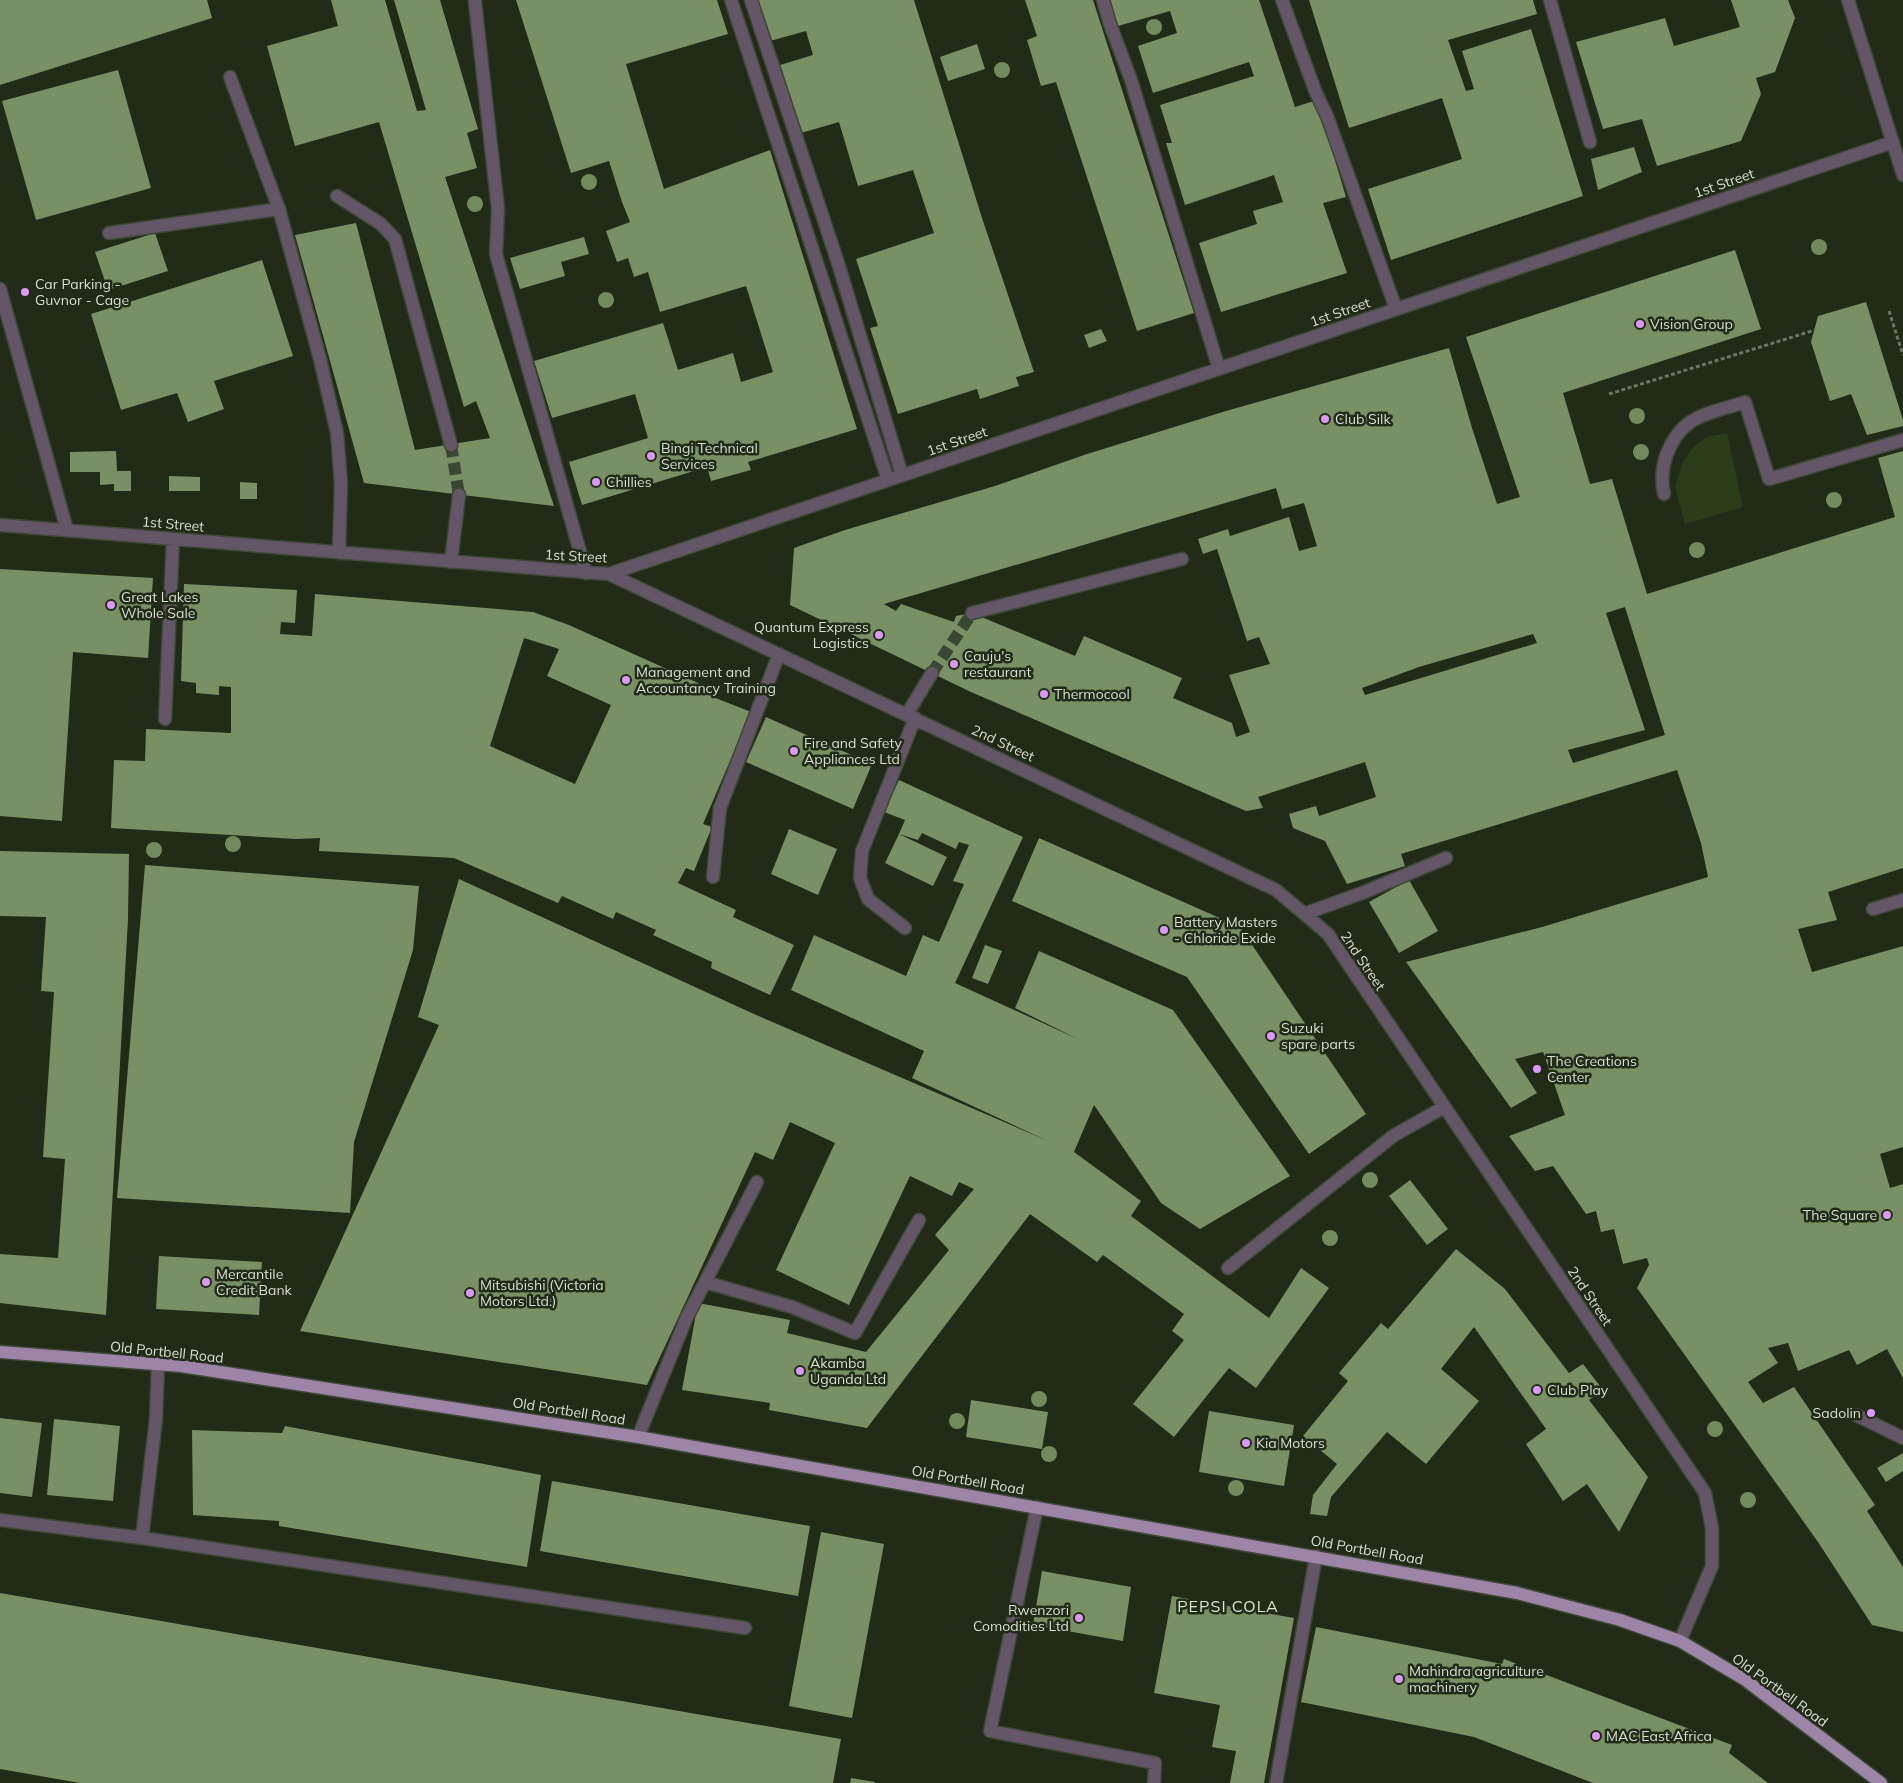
<svg xmlns="http://www.w3.org/2000/svg" width="1903" height="1783" font-family="Mulish,sans-serif">
<rect width="100%" height="100%" fill="#212b18"/>
<path fill="#2b3d19" d="M1727,433L1743,507L1685,524L1675,487L1683,462L1694,446L1707,437Z"/>
<path fill="#799065" fill-rule="evenodd" d="M0,0H207L212,18L0,85Z
M331,0H385L417,111L426,110L394,0H440L478,129L467,133L477,168L445,177L554,506L364,483L295,235L356,223L415,450L490,438L476,401L464,407L379,122L295,146L267,46L338,26Z
M516,0H717L728,34L626,64L664,189L770,150L857,429L748,462L751,470L711,481L707,467L582,505L569,462L648,438L635,394L552,418L534,361L663,323L678,370L733,353L741,382L773,372L746,286L660,312L648,272L634,277L628,258L617,262L606,231L630,222L622,202L609,161L571,173Z
M757,0H914L982,218L1034,372L1016,377L1019,386L980,399L977,389L898,414L870,328L878,326L856,259L934,233L913,170L858,186L839,122L801,133L780,65L813,55L806,31L770,41Z
M1025,0H1093L1194,313L1137,331L1056,82L1041,86L1027,40L1037,36Z
M1110,0H1259L1295,107L1317,100L1346,197L1323,203L1347,273L1221,312L1199,243L1257,224L1253,211L1283,202L1274,175L1185,205L1166,143H1172L1160,105L1254,76L1249,62L1153,93L1138,46L1177,33L1170,11L1118,26Z
M1309,0H1533L1537,14L1448,40L1466,91L1474,89L1462,51L1531,29L1583,196L1391,260L1368,189L1462,159L1442,98L1349,128Z
M1731,0H1788L1795,18L1775,72L1756,78L1761,94L1741,141L1657,166L1642,119L1603,129L1576,42L1665,18L1674,46L1740,27Z
M977,44L985,69L948,81L940,57Z
M118,70L151,188L36,220L2,101Z
M1634,147L1642,172L1598,190L1591,159Z
M155,233L168,271L108,290L95,252Z
M584,237L589,254L561,262L565,276L520,289L510,258Z
M1735,250L1761,329L1563,393L1590,484L1612,479L1647,594L1895,517L1878,458L1903,451V868L1828,892L1837,920L1798,929L1812,972L1903,946V1147L1880,1154L1890,1188L1903,1184V1378L1887,1349L1857,1365L1849,1350L1798,1371L1788,1343L1768,1348L1778,1363L1748,1382L1763,1403L1794,1387L1875,1505L1867,1511L1903,1567V1632L1872,1625L1818,1542L1637,1288L1649,1265L1647,1258L1623,1264L1614,1229L1601,1232L1596,1211L1586,1214L1553,1166L1535,1171L1509,1136L1565,1115L1543,1052L1515,1059L1537,1093L1511,1108L1406,962L1542,927L1708,877L1701,843L1677,770L1401,854L1405,866L1347,884L1325,841L1293,828L1289,814L1316,806L1319,816L1376,797L1365,762L1258,797L1263,808L1246,811L971,692L790,605L794,548L845,530L995,486L1087,454L1226,411L1449,348L1472,428L1497,504L1520,497L1466,337ZM1276,488L1282,509L1304,503L1317,546L1299,551L1289,517L1230,536L1228,529L1198,539L1203,554L1217,549L1247,641L1259,637L1270,664L1229,675L1250,732L1236,737L1232,723L1173,698L1182,678L1084,636L1075,656L972,613L956,616L954,622L901,604L896,611L884,604ZM1625,607L1665,735L1573,763L1568,750L1645,730L1606,613ZM1533,634L1537,643L1365,695L1362,688L1419,667Z
M262,260L293,356L214,381L224,409L188,422L177,393L121,410L91,314Z
M1866,302L1903,420V426L1867,435L1851,394L1830,401L1811,342L1818,316Z
M1101,329L1107,341L1089,348L1084,335Z
M116,451L117,471H131V491H114V484L100,485V472H70V452Z
M169,476L200,477V491H169Z
M240,482L257,483V499H240Z
M0,569L153,578L148,658L73,652L62,821L0,816Z
M184,584L297,590L295,623L281,622L280,634L312,636L315,594L533,612L569,625L716,691L713,697L751,712L703,824L712,827L694,871L686,868L678,883L736,910L733,917L794,945L770,995L711,968L712,962L653,935L656,930L616,912L613,919L562,896L558,903L454,858L319,851L320,838L296,839L111,828L114,760L145,761L146,729L231,733V687L219,686V695L196,693V683L181,681ZM524,638L559,649L547,676L611,705L575,784L490,746Z
M766,717L872,764L853,809L746,762Z
M899,780L1023,837L955,983L1080,1040L1015,1008L1039,951L1173,1010L1290,1176L1200,1229L1161,1203L1094,1105L1074,1152L1141,1201L1131,1216L1269,1318L1301,1268L1329,1288L1256,1388L1229,1368L1174,1437L1133,1404L1184,1340L1172,1331L1184,1314L1103,1255L1097,1262L1030,1214L867,1428L769,1410L770,1403L682,1390L698,1303L790,1320L787,1333L866,1352L949,1250L935,1235L974,1189L959,1182L952,1196L910,1176L849,1305L776,1270L835,1143L790,1122L773,1160L755,1152L647,1385L300,1331L439,1025L418,1017L459,879L754,1014L1048,1141L912,1078L924,1051L791,990L814,935L906,976L923,935L939,942L964,884L953,881L969,845L959,842L956,849L922,833L918,840L899,834L905,820L884,812Z
M789,829L837,849L818,895L771,874Z
M899,834L947,857L933,886L885,863Z
M1039,838L1240,927L1366,1114L1309,1154L1187,977L1012,901Z
M0,851L129,854L128,919L106,1315L0,1303V1254L58,1258L65,1159L43,1157L54,992L41,991L46,917L0,916Z
M145,865L419,886L413,950L354,1142L350,1213L117,1198Z
M1409,880L1438,931L1399,953L1369,902Z
M985,945L1002,951L988,984L972,978Z
M1410,1180L1448,1229L1427,1245L1389,1196Z
M1456,1249L1505,1289L1569,1373L1583,1364L1603,1390L1589,1400L1648,1477L1619,1532L1587,1484L1563,1501L1526,1444L1546,1429L1474,1327L1441,1369L1479,1401L1426,1464L1387,1432L1331,1497L1327,1516L1310,1514L1313,1495L1337,1464L1303,1436L1348,1381L1339,1373L1381,1323L1388,1329Z
M159,1256L262,1262L259,1315L156,1309Z
M971,1400L1048,1412L1042,1449L966,1437Z
M1209,1411L1294,1425L1284,1486L1199,1472Z
M0,1418L42,1423L32,1497L0,1493Z
M54,1419L120,1426L113,1501L47,1495Z
M285,1426L541,1475L527,1567L279,1526V1521L193,1515L192,1430L282,1433Z
M1903,1453V1471L1886,1482L1877,1468Z
M552,1481L810,1526L798,1596L540,1551Z
M821,1532L884,1544L852,1718L789,1706Z
M1042,1571L1131,1587L1123,1641L1033,1625Z
M0,1593L841,1739L833,1783H80L0,1769Z
M1172,1596L1294,1618L1264,1783H1230L1236,1751L1212,1747L1220,1705L1154,1693Z
M1316,1627L1502,1664L1504,1659L1732,1745L1729,1753L1768,1783H1593L1474,1737L1301,1702Z
M851,1778L875,1782L874,1783H850Z"/>
<g fill="none" stroke-linecap="round" stroke-linejoin="round">
<path stroke="#3c4634" stroke-width="12" stroke-dasharray="12 6" stroke-linecap="butt" d="M451,445L459,495
M932,673L972,613"/>
<defs>
<path id="minor" d="M731,0L888,480
M751,0L839,266L902,475
M1103,0L1110,24L1131,80L1219,369
M1282,0L1316,93L1327,116L1396,309
M1550,0L1590,142
M1848,0L1903,175
M475,2L498,209L496,254L586,573
M230,77L279,209L320,359L337,433L341,484L339,553
M337,196L381,224L395,239L451,445
M109,233L279,209
M0,289L67,530
M1664,494C1661,481 1662,469 1666,456C1682,414 1706,415 1745,402L1769,479L1903,440
M0,525L609,574L1893,142
M451,562L459,495
M609,574L1276,890L1328,934L1705,1493L1712,1528V1566L1680,1641
M972,613L1182,559
M907,714L932,673
M165,719L173,539
M713,877L720,808L779,654
M1873,909L1903,900
M1304,914L1362,893L1446,858
M905,928L868,899L860,878L862,851L915,718
M1228,1268L1393,1136L1444,1107
M705,1282L792,1307L855,1333L919,1220
M158,1364L156,1419L142,1538L745,1628
M1856,1415L1903,1438
M638,1437L686,1319L757,1182
M1037,1507L990,1731L1155,1763L1154,1783
M0,1520L142,1538
M1276,1783L1316,1556"/>
<path id="major" d="M0,1352L181,1366L638,1437L1517,1593L1620,1620L1680,1641L1744,1679L1881,1783"/>
</defs>
<use href="#minor" stroke="#3e4836" stroke-width="15"/>
<use href="#major" stroke="#3e4836" stroke-width="15"/>
<path stroke="#6d7565" stroke-width="3" stroke-dasharray="4 2.5" stroke-linecap="butt" d="M1889,311L1903,355
M1609,394L1815,330"/>
<use href="#minor" stroke="#625667" stroke-width="12"/>
<use href="#major" stroke="#9d85a8" stroke-width="12"/>
</g>
<g fill="#728b5d">
<circle cx="1154" cy="27" r="8"/>
<circle cx="1002" cy="70" r="8"/>
<circle cx="589" cy="182" r="8"/>
<circle cx="475" cy="204" r="8"/>
<circle cx="1819" cy="247" r="8"/>
<circle cx="606" cy="300" r="8"/>
<circle cx="1637" cy="416" r="8"/>
<circle cx="1641" cy="452" r="8"/>
<circle cx="1834" cy="500" r="8"/>
<circle cx="1697" cy="550" r="8"/>
<circle cx="233" cy="844" r="8"/>
<circle cx="154" cy="850" r="8"/>
<circle cx="1370" cy="1180" r="8"/>
<circle cx="1330" cy="1238" r="8"/>
<circle cx="1039" cy="1399" r="8"/>
<circle cx="957" cy="1421" r="8"/>
<circle cx="1715" cy="1429" r="8"/>
<circle cx="1049" cy="1454" r="8"/>
<circle cx="1236" cy="1488" r="8"/>
<circle cx="1748" cy="1500" r="8"/>
</g>
<g fill="#db99f5" stroke="#212b18" stroke-width="2">
<circle cx="25" cy="292" r="5"/>
<circle cx="1640" cy="324" r="5"/>
<circle cx="1325" cy="419" r="5"/>
<circle cx="651" cy="456" r="5"/>
<circle cx="596" cy="482" r="5"/>
<circle cx="111" cy="605" r="5"/>
<circle cx="879" cy="635" r="5"/>
<circle cx="954" cy="664" r="5"/>
<circle cx="626" cy="680" r="5"/>
<circle cx="1044" cy="694" r="5"/>
<circle cx="794" cy="751" r="5"/>
<circle cx="1164" cy="930" r="5"/>
<circle cx="1271" cy="1036" r="5"/>
<circle cx="1537" cy="1069" r="5"/>
<circle cx="1887" cy="1215" r="5"/>
<circle cx="206" cy="1282" r="5"/>
<circle cx="470" cy="1293" r="5"/>
<circle cx="800" cy="1371" r="5"/>
<circle cx="1537" cy="1390" r="5"/>
<circle cx="1871" cy="1413" r="5"/>
<circle cx="1246" cy="1443" r="5"/>
<circle cx="1079" cy="1618" r="5"/>
<circle cx="1399" cy="1679" r="5"/>
<circle cx="1596" cy="1736" r="5"/>
</g>
<g text-anchor="middle" dominant-baseline="central" stroke-width="5" stroke-linejoin="round" paint-order="stroke">
<g font-size="14" fill="#d8ded2" stroke="#212b18">
<text transform="translate(1724 183) rotate(-19)">1st Street</text>
<text transform="translate(1340 312) rotate(-19)">1st Street</text>
<text transform="translate(957 441) rotate(-19)">1st Street</text>
<text transform="translate(173 524) rotate(5)">1st Street</text>
<text transform="translate(576 556) rotate(3)">1st Street</text>
<text transform="translate(1003 743) rotate(25)">2nd Street</text>
<text transform="translate(1363 961) rotate(56)">2nd Street</text>
<text transform="translate(1590 1296) rotate(56)">2nd Street</text>
<text transform="translate(167 1352) rotate(6)">Old Portbell Road</text>
<text transform="translate(569 1411) rotate(9)">Old Portbell Road</text>
<text transform="translate(968 1480) rotate(10)">Old Portbell Road</text>
<text transform="translate(1367 1550) rotate(10)">Old Portbell Road</text>
<text transform="translate(1780 1690) rotate(36)">Old Portbell Road</text>
</g>
<g font-size="14" fill="#d8ded2" stroke="#212b18" text-anchor="start">
<text x="35" y="284">Car Parking -<tspan x="35" dy="16">Guvnor - Cage</tspan></text>
<text x="1650" y="324">Vision Group</text>
<text x="1335" y="419">Club Silk</text>
<text x="661" y="448">Bingi Technical<tspan x="661" dy="16">Services</tspan></text>
<text x="606" y="482">Chillies</text>
<text x="121" y="597">Great Lakes<tspan x="121" dy="16">Whole Sale</tspan></text>
<text x="869" y="627" text-anchor="end">Quantum Express<tspan x="869" dy="16">Logistics</tspan></text>
<text x="964" y="656">Cauju's<tspan x="964" dy="16">restaurant</tspan></text>
<text x="636" y="672">Management and<tspan x="636" dy="16">Accountancy Training</tspan></text>
<text x="1054" y="694">Thermocool</text>
<text x="804" y="743">Fire and Safety<tspan x="804" dy="16">Appliances Ltd</tspan></text>
<text x="1174" y="922">Battery Masters<tspan x="1174" dy="16">- Chloride Exide</tspan></text>
<text x="1281" y="1028">Suzuki<tspan x="1281" dy="16">spare parts</tspan></text>
<text x="1547" y="1061">The Creations<tspan x="1547" dy="16">Center</tspan></text>
<text x="1877" y="1215" text-anchor="end">The Square</text>
<text x="216" y="1274">Mercantile<tspan x="216" dy="16">Credit Bank</tspan></text>
<text x="480" y="1285">Mitsubishi (Victoria<tspan x="480" dy="16">Motors Ltd.)</tspan></text>
<text x="810" y="1363">Akamba<tspan x="810" dy="16">Uganda Ltd</tspan></text>
<text x="1547" y="1390">Club Play</text>
<text x="1861" y="1413" text-anchor="end">Sadolin</text>
<text x="1256" y="1443">Kia Motors</text>
<text x="1069" y="1610" text-anchor="end">Rwenzori<tspan x="1069" dy="16">Comodities Ltd</tspan></text>
<text x="1409" y="1671">Mahindra agriculture<tspan x="1409" dy="16">machinery</tspan></text>
<text x="1606" y="1736">MAC East Africa</text>
</g>
<g font-size="16" letter-spacing="1" fill="#d7e5cd" stroke="#212b18">
<text x="1228" y="1606">PEPSI COLA</text>
</g>
</g>
</svg>
